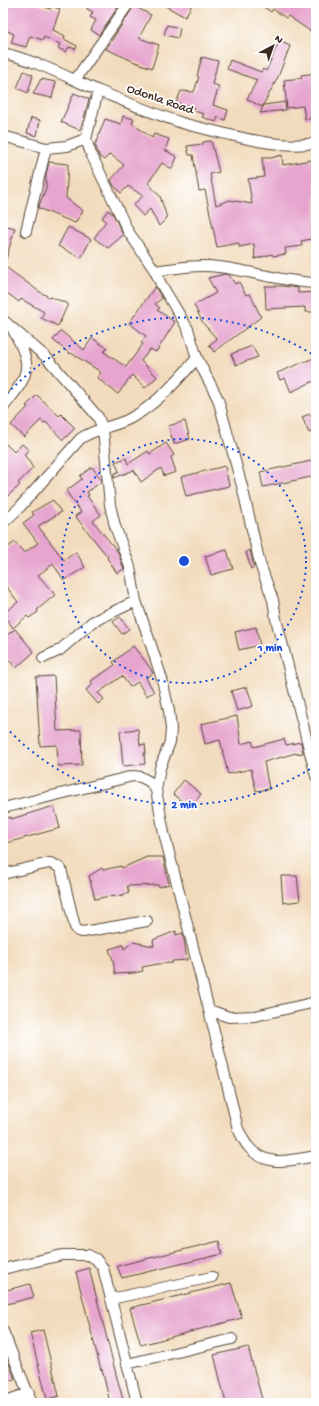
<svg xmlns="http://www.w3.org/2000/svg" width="319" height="1406" font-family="'Gochi Hand',sans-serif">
<rect width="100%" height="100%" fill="#fff"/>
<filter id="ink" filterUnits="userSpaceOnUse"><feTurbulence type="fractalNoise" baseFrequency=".025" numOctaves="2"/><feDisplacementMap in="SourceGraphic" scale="8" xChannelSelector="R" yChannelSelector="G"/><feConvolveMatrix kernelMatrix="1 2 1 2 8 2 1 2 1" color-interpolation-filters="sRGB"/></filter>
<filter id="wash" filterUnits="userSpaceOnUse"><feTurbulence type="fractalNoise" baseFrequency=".012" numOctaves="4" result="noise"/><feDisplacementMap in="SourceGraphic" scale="16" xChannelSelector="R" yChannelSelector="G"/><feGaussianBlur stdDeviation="0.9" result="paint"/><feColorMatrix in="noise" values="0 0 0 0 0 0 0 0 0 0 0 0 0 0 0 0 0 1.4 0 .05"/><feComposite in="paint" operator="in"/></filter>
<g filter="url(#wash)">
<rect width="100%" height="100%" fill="#f2dbbc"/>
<g id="blocks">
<path fill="#e6a4ce" d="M3,3H35L50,9L51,6L60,9L53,30L65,36L64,39L77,46L76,49L69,47L66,52L58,48L60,44L44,37L43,40L30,36L26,47L11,43L14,34L3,29Z
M90,3H111L118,7L99,35L91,30L96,20L90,17L93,12L87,9Z
M160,3H193L185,17Z
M258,3H316V35L288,16L286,18L273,9L271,12Z
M134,6L151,15L139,38L159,45L152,68L135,62L106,49Z
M167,25L180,28L178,38L164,35Z
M279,41L290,46L278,77L262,107L247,99L257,80L227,69L230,60L261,72L263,69L266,71Z
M202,57L218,61L212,84L219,86L213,105L228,110L225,120L218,117L216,122L202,117L204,114L194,111L195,108L176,103L181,91L194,92L199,77L197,76Z
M24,71L33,75L28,93L17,88Z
M316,73V99L312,100L315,118L305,119L303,106L287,108L284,80L302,78L301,75Z
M41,79L56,82L52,98L33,94Z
M74,93L89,99L84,118L80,130L61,122Z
M285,102L286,110L260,113L264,105Z
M123,116L134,119L132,123L152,138L154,134L169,139L165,150L177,157L172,169L162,163L148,183L160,196L167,218L159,226L150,209L143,216L133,205L143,196L128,186L121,193L114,186L111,180L124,165L110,154L104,160L99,156L95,144L99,138L98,137L105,119L121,124Z
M31,118L40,120L37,136L27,133Z
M211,141L219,172L210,174L216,205L230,200L252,204L248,179L264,177L262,158H271L282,155L283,165L311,160V161H316V179H314L316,194V238L301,241L302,246L285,248L286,254L273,256L272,254L255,259L254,244L239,247V243L217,247L205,190L199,191L193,155H189L187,146L203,144V142Z
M49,162L68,164L66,198L83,211L75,223L38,208L46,188V174Z
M108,210L113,214L123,235L108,248L94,238L106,221L102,218Z
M3,225L15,228L5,263H3Z
M68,227L91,239L81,258L58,246Z
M3,265L37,290L50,298L51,297L68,304L58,326L41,318L44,312L21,299L19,302L3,290Z
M225,274L229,275L235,284L239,282L246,295L250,294L261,317L214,352L209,345L217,339L203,323L194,305L216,293L208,278Z
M265,286H282L298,288V293L316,292V312H305V307L266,309Z
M155,287L162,298L155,304L160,308L157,310L175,322L156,352L150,349L141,361L157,377L145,388L132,375L118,394L97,378L101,372L71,353L70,354L53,340L61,331L84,350L92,338L107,348L104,352L126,367L143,344L141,343L146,336L129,323Z
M252,346L258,357L236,365L231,354Z
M316,357V380L291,392L285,378L280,380L277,373Z
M37,395L59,416L61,414L75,428L63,440L46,422L44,423L41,420L24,437L11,425L28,407L26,406Z
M310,414L316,424V428L309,433L302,417Z
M185,421L190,439L174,444L168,426Z
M3,441L14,452L22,444L29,450L24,454L33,468L18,483L20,485L3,500Z
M166,443L174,455L171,457L176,472L164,476L161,468L141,482L134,470L114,478V474L119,471L115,462L126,458L128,464L148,451L150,454Z
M316,460V476L263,487L260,472Z
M225,466L229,486L186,496L181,477Z
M92,467L101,479V482L87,492L89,495L87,496L101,515L93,521L118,552L124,569L117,573L107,558L108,557L75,516L81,512L66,491L82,479L80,476Z
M53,500L61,512L38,526L64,560L76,552L85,567L64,580L53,564L38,575L55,595L37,610L38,612L29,618L27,616L13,628L3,614L18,602L3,582V551L15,542L24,553L38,543L23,523L34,515L32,512Z
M227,550L233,569L211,575L205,556Z
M250,550L254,567L251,569L246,552Z
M120,617L129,629L122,634L113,622Z
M256,627L260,645L239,650L235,632Z
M15,629L34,652L16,668L3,654V638Z
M133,646L146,662L153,673L146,678L154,692L146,696L138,682L130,687L122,676L98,693L104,699L98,704L86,690L93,684L91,681L115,665L113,662Z
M54,676L57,731L81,730L82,765L58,766L57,745L40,746L36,677Z
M247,687L253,706L237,711L231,691Z
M237,716L241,744L252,741L254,747L284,739L286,745L301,742L303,753L296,754V753L264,762L269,789L256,791L251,769L228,774L220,740L205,744L201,724Z
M138,729L140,745L145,744L146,753H144L145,764L123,766L120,731Z
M184,780L201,794L190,808L173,794Z
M54,806L60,828L3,844V819L11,817V819Z
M147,857H163L169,884L159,887L158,885L127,886L129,893L115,897V895L95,899L89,876L102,868L103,870L121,866L122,868Z
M281,876H297L300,901L283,903Z
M176,931V935L183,933L187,960L172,961V963L158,964L142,967L143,971L134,973L115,974L113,960L109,949L123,945L124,949L133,942L154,946L153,940Z
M219,1241L222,1254L122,1278L117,1266Z
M89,1268L117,1378L124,1403H110L102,1369L101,1370L76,1272Z
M231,1283L242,1318L141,1345L130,1308Z
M30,1284L34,1297L3,1305V1291Z
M43,1330L59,1396L47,1399L30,1333Z
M248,1347L263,1403H226L214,1355Z
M3,1348L15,1379L3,1383Z"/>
</g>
</g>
<g filter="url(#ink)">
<use href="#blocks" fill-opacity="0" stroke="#564536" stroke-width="1"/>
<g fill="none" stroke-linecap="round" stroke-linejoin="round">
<defs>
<path id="minor" d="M3,53C37,61 67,77 99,91C126,102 154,114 182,123C196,127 211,130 226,134C255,141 286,148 316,143
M75,80L129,3
M98,91L86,139L91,154L128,231L155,271L161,284L188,329L197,358L218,399L242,486L260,564L273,600L276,619L316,776
M3,136L46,148
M26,231L46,148L67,146L86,139
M155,271C176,268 198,264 219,267C252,271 283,282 316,283
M3,320L46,357L98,417L103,429L110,505L115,526L130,567L136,601L150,642L162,679L169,711L171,729L170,742L160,768L156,790
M3,408C13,394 28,380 26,362C25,351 18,340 13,330
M3,523L20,507L80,439C95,428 115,427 131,418C157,404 178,380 197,358
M43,658L60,650L92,622L136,601
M3,808L133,776L141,777L150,782L156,790L164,833L209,1010L238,1129C241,1134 243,1140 247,1145C265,1169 291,1160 316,1156
M3,874L49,863C54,863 57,866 61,869L75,927L78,931L83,932L147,921
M209,1010L229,1017L255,1016L316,1002
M3,1269L62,1255H88L96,1259L103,1268L111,1299L212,1277
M111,1299L137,1403
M3,1331L32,1403
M127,1364L232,1339
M3,1402L29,1393"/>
</defs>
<use href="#minor" stroke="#564536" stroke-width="12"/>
<use href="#minor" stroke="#fff" stroke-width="10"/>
</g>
</g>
<g fill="none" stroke="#1d4ed8" stroke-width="2" stroke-dasharray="2 4">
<circle cx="184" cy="561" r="122"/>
<path d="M315 766A243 243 0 0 1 3 724M3 398A243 243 0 0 1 315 356"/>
</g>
<g text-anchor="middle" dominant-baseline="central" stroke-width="3.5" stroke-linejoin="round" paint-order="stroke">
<g font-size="13" fill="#3b2a1e" stroke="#fff">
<text transform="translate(160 100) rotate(19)">Odonla Road</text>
</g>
</g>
<circle cx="184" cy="561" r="6" fill="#1d4ed8" stroke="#fff" stroke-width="2"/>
<g font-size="12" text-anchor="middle" font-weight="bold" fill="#1d4ed8" stroke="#fff" stroke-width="3.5" stroke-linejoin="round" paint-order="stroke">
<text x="270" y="651">1 min</text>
<text x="184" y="808">2 min</text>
</g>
<rect width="319" height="1406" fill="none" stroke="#fff" stroke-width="16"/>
<g transform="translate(273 46) rotate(41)" stroke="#ffffff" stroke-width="3" paint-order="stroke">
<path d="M0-3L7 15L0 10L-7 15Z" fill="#3b2a1e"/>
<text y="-6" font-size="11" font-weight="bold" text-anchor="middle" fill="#3b2a1e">N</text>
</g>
</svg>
